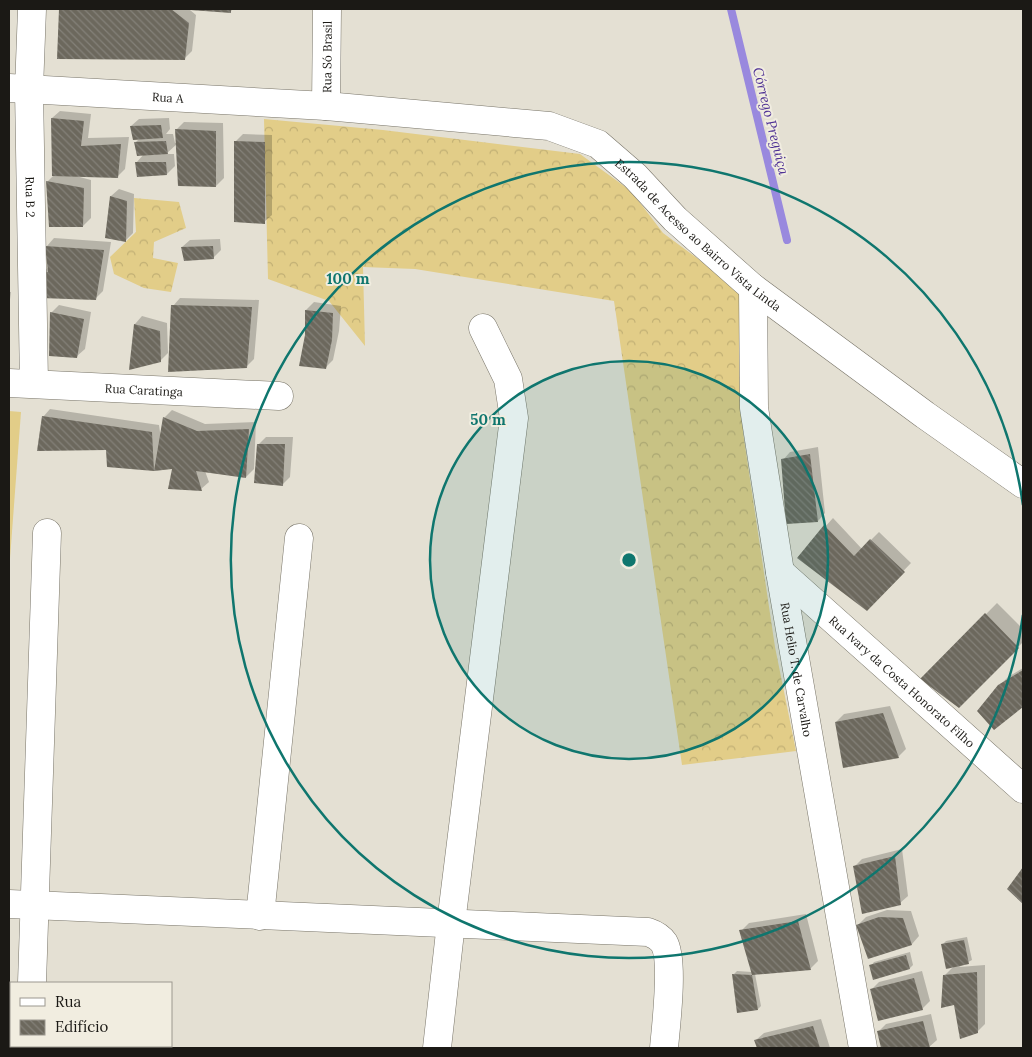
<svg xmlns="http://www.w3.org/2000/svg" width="1032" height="1057" font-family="Lora,serif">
<defs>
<pattern id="forest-crowns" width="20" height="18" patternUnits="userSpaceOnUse" patternTransform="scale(1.25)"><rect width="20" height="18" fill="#e2cd88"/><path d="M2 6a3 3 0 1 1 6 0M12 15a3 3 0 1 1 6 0" fill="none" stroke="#c1af74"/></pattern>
<pattern id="building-back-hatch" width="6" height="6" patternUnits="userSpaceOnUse" patternTransform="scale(1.25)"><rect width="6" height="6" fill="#6c685d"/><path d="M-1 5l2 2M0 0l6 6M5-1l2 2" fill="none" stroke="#848179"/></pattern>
</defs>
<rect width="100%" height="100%" fill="#e4e0d3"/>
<path fill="#e2cd88" d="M9,411L21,412L9,572Z"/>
<path fill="url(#forest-crowns)" d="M264,119L383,130L580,154L631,191L663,233L743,292V432L775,647L796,751L682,765L614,301L415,269L363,267L365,346L329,301L268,279Z
M134,198L179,202L186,228L154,242L153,258L178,263L171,292L144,288L114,274L110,257L136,232Z"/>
<path fill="#0003" d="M60,9H233L230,12L190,10L196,15L192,51L184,59L58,58Z
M60,111L91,114L88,138L129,137L125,169L117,177L72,175L91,180V218L83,226L47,182L53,176L52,118Z
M169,118L170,129L166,134H173L175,143H177L176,130L184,122L223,123L224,178L216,186L177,144L166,154H174L175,166L167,174L138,175L136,163L144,154L136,142L140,138L131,126L139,119Z
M243,134L272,135V215L264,222L235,142Z
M119,189L134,194L133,233L126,240L111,196Z
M54,238L111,242L103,291L95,299L43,272L49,267L47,246Z
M220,239L221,250L213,258L182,247L190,240Z
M9,292H11L9,307Z
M180,298L259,300L254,359L246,367L173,306Z
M314,302L341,306L339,331L333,360L325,368L306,335V310Z
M59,305L91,312L85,349L77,356L51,313Z
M142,316L167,323L168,353L160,361L131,368L135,324Z
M50,409L159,425L161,439L164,418L172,410L205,424L256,422L254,469L246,477L205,471L209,482L201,489L173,467L154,470L43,417Z
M266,437H293L290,477L282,485L258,445Z
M818,447L825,513L818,521L783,460L790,452Z
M833,518L862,549L879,532L911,563L867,609L798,557Z
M997,603L1023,629V642L959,707L922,679Z
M1023,668V705L994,729L999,686L1008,677Z
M890,706L906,749L898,757L836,722L844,714Z
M902,849L908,896L900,903L854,867L862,859Z
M887,910L911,911L919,936L912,944L858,925L866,917Z
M806,914L818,961L810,969L755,974L761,1006L758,1009L733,975L737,971L752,972L741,931L749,923Z
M967,937L972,960L959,967L985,965V1024L977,1032L955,1004L945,975L954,966L942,945L946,941Z
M910,952L913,965L910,968L871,966L874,962Z
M922,971L930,1001L922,1009L871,990L879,982Z
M931,1014L937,1040L929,1047L882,1048L879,1031L886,1024Z
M821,1019L830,1048H758L756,1040L764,1033Z"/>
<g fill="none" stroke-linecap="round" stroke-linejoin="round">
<path stroke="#9989de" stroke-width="8" d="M731,9L787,240"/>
</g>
<path fill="url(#building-back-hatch)" d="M59,9H171L189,23L185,60L57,59Z
M177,9H231V13Z
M51,118L84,121L81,146L121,144L118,178L52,176Z
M161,125L163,138L133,140L130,126Z
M175,129L216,131V187L178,186Z
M166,141L168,154L137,156L134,142Z
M234,141L265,142V224L234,222Z
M135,162H166L167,175L137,177Z
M46,181L84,188L83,227H49Z
M110,196L127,201L126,242L105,238Z
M45,246L104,250L96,300L41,298L42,272H48Z
M213,246L214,259L184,261L181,247Z
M171,305L252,307L247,368L168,372Z
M305,310L333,313L332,340L326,369L299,366L305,335Z
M50,312L84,319L77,358L49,356Z
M134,324L160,331L161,362L129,370Z
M42,416L152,432L154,471L107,467L106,450L37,451Z
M163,417L197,431L249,429L246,478L196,471L202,491L168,489L172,469L154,471Z
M257,444H285L283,486L254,483Z
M810,454L818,522L786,524L781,459Z
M824,525L854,556L870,539L905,572L867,611L797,558Z
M985,613L1019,648L959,708L920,679Z
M1023,670V707L994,730L977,711L998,685Z
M883,713L899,758L843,768L835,722Z
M895,856L901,905L862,914L853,866Z
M1023,867V904L1007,889Z
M879,917L903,918L912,945L868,959L856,925Z
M798,921L811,970L752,975L739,930Z
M964,940L969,964L946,969L941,944Z
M906,955L910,969L873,980L869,965Z
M977,972L978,1033L960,1039L954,1005L941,1008L943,975Z
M732,974L752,975L758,1010L737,1013Z
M914,978L923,1010L878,1021L870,989Z
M923,1021L930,1048H881L877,1031Z
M813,1026L820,1048H757L754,1040Z"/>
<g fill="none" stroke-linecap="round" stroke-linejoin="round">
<defs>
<g id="street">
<path id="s1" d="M32,9L29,89L34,383"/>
<path id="s2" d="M9,88L326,106L549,126L598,144L635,176L675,219L753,288L925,415L1023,484"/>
<path id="s3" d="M326,106L327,9"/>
<path id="s4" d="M753,288L754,408L780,572L863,1048"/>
<path id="s5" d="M9,383L279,396"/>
<path id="s6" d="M780,572L1023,789"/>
<path d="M9,904L648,932C654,934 660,937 664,943C674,960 666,1026 664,1048"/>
<path d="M260,916L299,538"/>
<path d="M32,983L47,533"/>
<path d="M30,1048V1046"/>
<path d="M437,1048L451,923L514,418L508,379L483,328"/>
</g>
</defs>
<use href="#street" stroke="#787468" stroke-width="29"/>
<use href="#street" stroke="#fff" stroke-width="28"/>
</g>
<circle cx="629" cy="560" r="199" fill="#0f766e" fill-opacity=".12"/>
<g fill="none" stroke="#0f766e" stroke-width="2.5">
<circle cx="629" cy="560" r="199"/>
<path d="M1023 615A398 398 0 1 1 1023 505"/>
</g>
<g text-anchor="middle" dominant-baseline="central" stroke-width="4" stroke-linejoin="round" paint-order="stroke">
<g font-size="12" fill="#1b1915" stroke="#f1ede0">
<text stroke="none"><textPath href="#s3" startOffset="49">Rua Só Brasil</textPath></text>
<text stroke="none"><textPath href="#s2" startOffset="159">Rua A</textPath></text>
<text stroke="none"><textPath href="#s1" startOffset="188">Rua B 2</textPath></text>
<text stroke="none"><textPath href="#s2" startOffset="729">Estrada de Acesso ao Bairro Vista Linda</textPath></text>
<text stroke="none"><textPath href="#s5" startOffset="135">Rua Caratinga</textPath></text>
<text stroke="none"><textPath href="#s4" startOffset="385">Rua Helio T. de Carvalho</textPath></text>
<text stroke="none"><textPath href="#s6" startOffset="164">Rua Ivary da Costa Honorato Filho</textPath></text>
</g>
<g font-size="14" font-style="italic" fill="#4e3194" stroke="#f1ede0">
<text transform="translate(771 121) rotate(76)">Córrego Preguiça</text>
</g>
</g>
<circle cx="629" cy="560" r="8" fill="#0f766e" stroke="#f1ede0" stroke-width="2.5"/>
<g font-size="15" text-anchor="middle" font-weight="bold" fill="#0f766e" stroke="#f1ede0" stroke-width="4" stroke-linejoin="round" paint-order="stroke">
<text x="348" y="284">100 m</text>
<text x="488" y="425">50 m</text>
</g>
<rect width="1032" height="1057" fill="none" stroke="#1b1915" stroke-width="20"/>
<rect x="10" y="982" width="162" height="65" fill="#f1ede0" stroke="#9b988f"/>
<rect x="20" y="998" width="25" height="8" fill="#ffffff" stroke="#9b988f"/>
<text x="55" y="1007" font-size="15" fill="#1b1915">Rua</text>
<rect x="20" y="1020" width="25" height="15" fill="url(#building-back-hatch)" stroke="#9b988f"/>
<text x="55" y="1032" font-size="15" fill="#1b1915">Edifício</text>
</svg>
